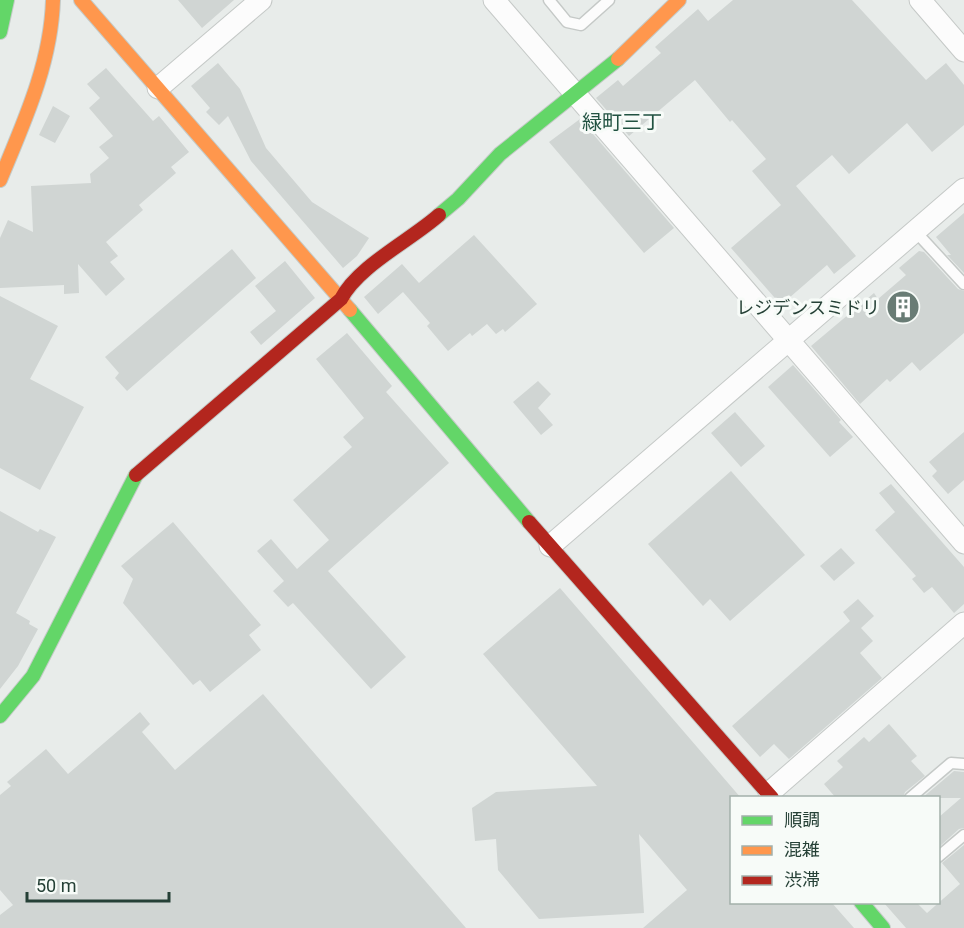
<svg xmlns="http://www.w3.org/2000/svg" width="964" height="928" font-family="Roboto,'Noto Sans JP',sans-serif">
<rect width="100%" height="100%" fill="#e8ecea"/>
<path fill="#d0d5d3" d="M178,0H234L202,28Z
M733,0H852L926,80L946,63L964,85V125L932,152L907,123L849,174L832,155L796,186L856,256L834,274L827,265L781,305L731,248L781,205L752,171L766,159L732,120L730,122L695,80L629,136L596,98L618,80L623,86L661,53L655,47L698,9L708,21Z
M218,63L240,89L266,148L312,202L369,238L357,256L343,268L251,161L228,116L219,125L206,112L210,108L191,86Z
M106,68L153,121L159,116L189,152L171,167L176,173L139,205L143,210L106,242L118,256L110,262L125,279L106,296L78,264L79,293L64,294V285L0,288V238L8,220L33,232L31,186L91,183L90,174L109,158L99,147L113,136L89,108L100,98L87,84Z
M53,106L70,116L55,143L39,135Z
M580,119L674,228L644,253L549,142Z
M964,213V273L947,255H951L936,237Z
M474,235L537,304L505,332L503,329L496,334L487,324L472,336L470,333L448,351L427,326L430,323L403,292L378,314L364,297L402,264L419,283Z
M232,249L256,278L127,391L115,378L119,373L105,357Z
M919,251L924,252L958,289L964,291V333L920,371L912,362L890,382L887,379L860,404L811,346L874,293L878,299L906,275L899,268Z
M285,261L315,298L261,345L250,332L276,311L255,286Z
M0,296L58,326L30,379L84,407L40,490L0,468Z
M347,333L392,386L386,392L449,463L328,571L406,657L371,689L293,603L288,607L273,591L284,581L257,551L271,539L297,569L329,540L293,500L352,447L343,437L364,418L316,359Z
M793,365L841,420L839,422L853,437L830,457L768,387Z
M538,381L551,394L538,408L553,425L541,435L513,402Z
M735,412L765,446L741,467L711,433Z
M964,432V480L948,494L932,476L937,471L929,462Z
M731,471L805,555L730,621L710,599L703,606L648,544Z
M891,484L964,567V604L954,613L932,587L924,593L912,579L916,576L875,530L895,512L879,493Z
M0,511L38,532L40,529L56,537L16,613L30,621L29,624L38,629L18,666L0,689Z
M173,522L261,625L249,635L261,650L210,692L200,680L193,685L123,603L133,579L121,566Z
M841,548L855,563L834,581L820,566Z
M560,588L741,798H732V903H832L854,928H643L687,890L639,834L644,913L539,919L498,870L496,839L475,841L472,808L496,792L597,786L483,654Z
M858,599L874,616L861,628L873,641L860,653L882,678L789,759L774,744L760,757L732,726L850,621L843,612Z
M263,694L466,928H0V915L13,905L0,890V795L11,786L7,782L46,749L68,774L140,712L150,724L142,732L175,770Z
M889,724L917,756L911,761L925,776L905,792L903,798H836L824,784L843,767L837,761L864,737L869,742Z
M954,771L964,772V828L959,829L939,847V817L961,798H922Z
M964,845V928H906L884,903H917L927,913L960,884L942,863Z"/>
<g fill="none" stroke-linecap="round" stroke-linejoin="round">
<defs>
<path id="lane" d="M549,0L567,22L581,25L609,0
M915,231L964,284
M910,798L951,763L964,764
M938,857L964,835"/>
<path id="street" d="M494,0L964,543
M920,0L964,51
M158,88L261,0
M550,546L964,189
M769,793L964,623"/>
<path id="fast" d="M0,32L7,0
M439,215L458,199L500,154L618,59
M350,310L529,522
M0,716L33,676L136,475
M861,902L883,928"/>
<path id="slow" d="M81,0L350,310
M618,59L679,0
M0,180C24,122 51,64 53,0"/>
<path id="jam" d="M136,475L341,299C358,266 411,240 439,215
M529,522L772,798"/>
</defs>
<use href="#lane" stroke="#c5c9c7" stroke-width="13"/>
<use href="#street" stroke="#c5c9c7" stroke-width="23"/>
<use href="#fast" stroke="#c4cac7" stroke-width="16"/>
<use href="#slow" stroke="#c4cac7" stroke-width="16"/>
<use href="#jam" stroke="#c4cac7" stroke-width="16"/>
<use href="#lane" stroke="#fcfcfc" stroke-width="10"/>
<use href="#street" stroke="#fcfcfc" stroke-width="21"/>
<use href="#fast" stroke="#63d668" stroke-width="14"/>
<use href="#slow" stroke="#ff974d" stroke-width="14"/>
<use href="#jam" stroke="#b3261e" stroke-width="14"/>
</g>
<defs>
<symbol id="building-disc" viewBox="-11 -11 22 22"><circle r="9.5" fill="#697c75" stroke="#f7fbf8"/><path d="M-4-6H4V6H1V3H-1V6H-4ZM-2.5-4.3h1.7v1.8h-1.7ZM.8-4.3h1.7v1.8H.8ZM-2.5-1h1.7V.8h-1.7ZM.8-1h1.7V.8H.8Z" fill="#fff"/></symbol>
</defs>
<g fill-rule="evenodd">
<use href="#building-disc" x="884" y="288" width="38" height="38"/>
</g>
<g text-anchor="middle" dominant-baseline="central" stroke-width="6" stroke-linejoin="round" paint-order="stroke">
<g font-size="18" fill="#254036" stroke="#f7fbf8" text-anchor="end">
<text x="880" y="307">レジデンスミドリ</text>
</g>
<g font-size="20" fill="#215241" stroke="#f7fbf8">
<text x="622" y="122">緑町三丁</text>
</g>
</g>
<rect x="730" y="796" width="210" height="108" fill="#f7fbf8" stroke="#a3b0aa" stroke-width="1.5"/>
<rect x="742" y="816" width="30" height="9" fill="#63d668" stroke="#a3b0aa" stroke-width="1.5"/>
<text x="784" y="826" font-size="18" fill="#254036">順調</text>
<rect x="742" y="846" width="30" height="9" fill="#ff974d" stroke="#a3b0aa" stroke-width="1.5"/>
<text x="784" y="856" font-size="18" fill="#254036">混雑</text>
<rect x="742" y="876" width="30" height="9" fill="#b3261e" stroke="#a3b0aa" stroke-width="1.5"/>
<text x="784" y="886" font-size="18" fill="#254036">渋滞</text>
<path d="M27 892v9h142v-9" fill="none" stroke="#254036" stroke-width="3"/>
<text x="36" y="892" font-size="18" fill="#254036" stroke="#f7fbf8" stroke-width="4.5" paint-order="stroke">50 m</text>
</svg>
